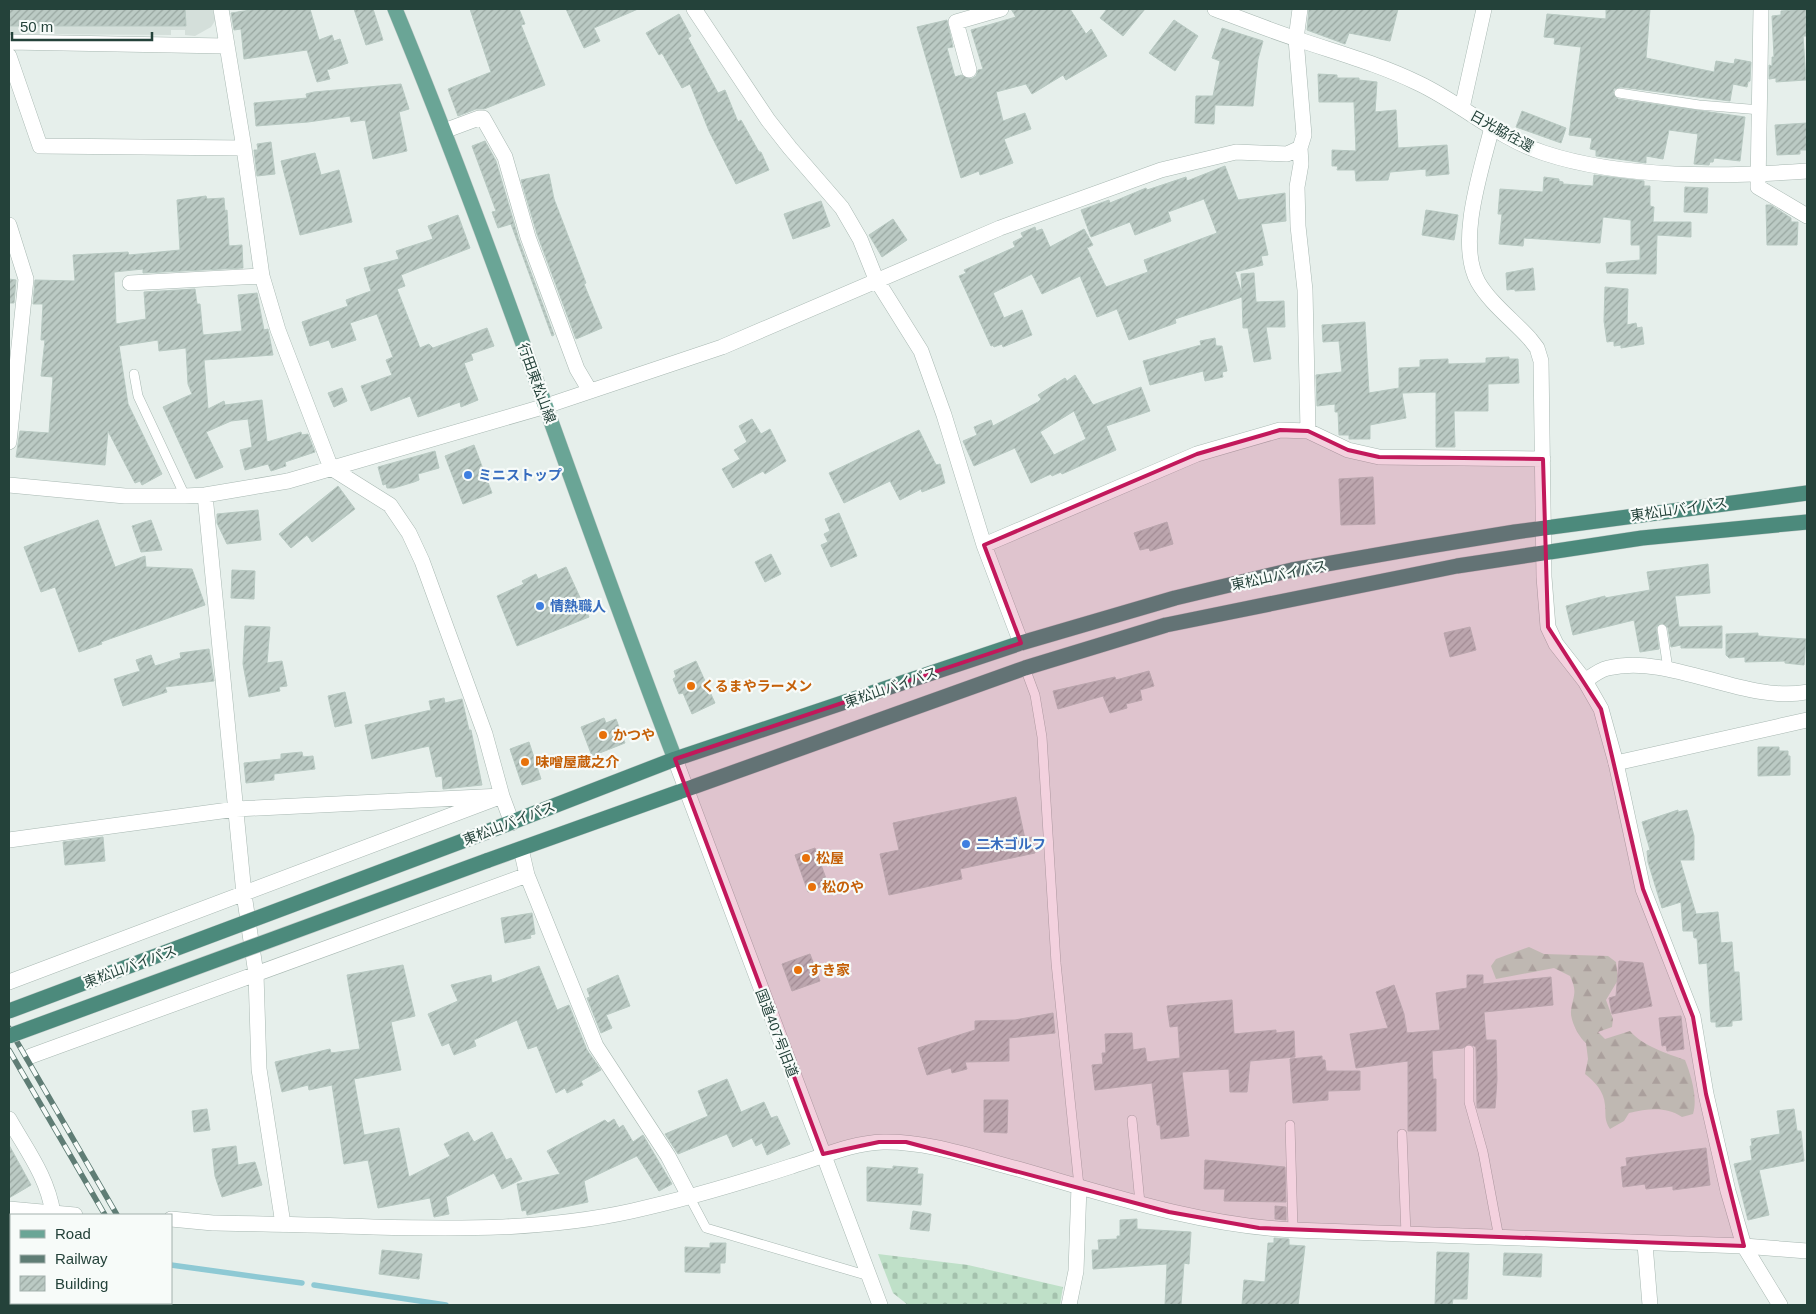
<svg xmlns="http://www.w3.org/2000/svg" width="1816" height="1314" font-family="Arial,'Noto Sans JP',sans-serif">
<defs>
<pattern id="forest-firs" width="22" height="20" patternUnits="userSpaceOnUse" patternTransform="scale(1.25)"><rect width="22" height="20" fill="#bfe0c8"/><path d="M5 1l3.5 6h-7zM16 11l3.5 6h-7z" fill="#a4c1ad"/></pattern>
<pattern id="cemetery-stones" width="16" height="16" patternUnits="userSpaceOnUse" patternTransform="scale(1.25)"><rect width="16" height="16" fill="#bfe0c8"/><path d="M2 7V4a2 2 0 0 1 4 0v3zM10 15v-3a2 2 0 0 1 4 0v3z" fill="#a4c1ad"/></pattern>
<pattern id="building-hatch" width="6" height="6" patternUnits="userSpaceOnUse" patternTransform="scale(1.25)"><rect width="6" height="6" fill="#bbcac4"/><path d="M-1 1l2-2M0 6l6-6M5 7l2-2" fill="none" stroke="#98a6a0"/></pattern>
</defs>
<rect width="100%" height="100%" fill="#e6efeb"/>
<path fill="#d4dfda" d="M9,9H213L215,21L211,27L195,36L185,35V30H171V35L9,34Z"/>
<path fill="url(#forest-firs)" d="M1529,947L1544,954L1608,956L1616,962L1618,980L1606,1000L1613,1019L1612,1027L1598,1032L1605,1039L1630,1031C1643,1046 1666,1053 1685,1060C1691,1075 1698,1098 1693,1114L1682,1117C1665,1106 1648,1109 1629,1113L1624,1121L1610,1129C1604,1120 1606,1115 1605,1105C1604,1091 1595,1082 1585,1074L1588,1059L1586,1043C1579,1038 1570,1020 1571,1011C1573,995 1578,993 1570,976L1554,968L1496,979L1491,966L1496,959Z"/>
<path fill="url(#cemetery-stones)" d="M878,1254L968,1265L1063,1287L1060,1305H908L893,1293Z"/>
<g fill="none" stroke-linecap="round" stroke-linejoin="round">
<path stroke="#8ec9d4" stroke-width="5.5" d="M171,1265L302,1283
M9,1269L11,1268
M314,1285L446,1305"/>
</g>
<path fill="url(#building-hatch)" stroke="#b8c9c2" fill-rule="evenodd" d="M9,9H185L186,26H9Z
M257,9H310L319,40L332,35L334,41L340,39L348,63L327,70L330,79L317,82L307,50L244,59L241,29L234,30L231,13Z
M354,9H373L383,40L366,45Z
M470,9H519L525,24L521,25L545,85L484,109H476L458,116L448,89L491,72Z
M566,9H638L594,28L600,41L584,48Z
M1011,9H1070L1086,34L1091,29L1107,56L1066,80L1063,75L1032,94L1026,84L996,92L1003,121L1025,113L1031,129L1004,139L1013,163L980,175L979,171L961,178L917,27L947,20L953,47L947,48L955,77L961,75L971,79L976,76L978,70L983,69L971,30L1016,17Z
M1107,9H1145L1123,36L1100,18Z
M1309,9H1398L1390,41L1349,33L1345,44L1307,30Z
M1606,9H1650L1646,58L1714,72L1716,61L1734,64L1735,59L1751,62L1750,81L1748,82L1747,87L1733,84L1730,101L1620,87L1614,89L1613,93L1618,99L1745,117L1740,161L1714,158L1713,162H1710L1709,165L1694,164L1698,134L1669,130L1663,159L1646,156V163L1596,156V150L1590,149L1592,138L1569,135L1581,47L1554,44L1555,38L1544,37L1547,14L1606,19Z
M1807,9V36H1803L1806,80L1776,82V78L1769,79V65L1772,66V57H1774L1772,16L1781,15V11Z
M679,14L691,36L688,38L718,93L725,90L738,122L741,120L759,152H761L769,170L736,184L709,131L690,84L682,88L662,53L659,55L646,33Z
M1174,20L1198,36L1175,71L1149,53Z
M1222,28L1263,41L1258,59L1253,106L1215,105L1214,124L1195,123L1196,96H1213L1220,61L1212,58Z
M1318,74L1337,75V78H1359V80L1377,82L1375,112L1396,110L1398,148L1447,145L1449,174L1426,176V169L1390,172L1388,180L1356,181L1355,170H1337L1338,166H1332V150L1356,151L1354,102H1319Z
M401,84L409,109L399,112L407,151L373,159L365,120L351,122L350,116L308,122L256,126L254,103L307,98L306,94L314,92Z
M1522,111L1566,128L1561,143L1516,127Z
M1807,123V150H1800V154L1777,155L1775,125Z
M485,141L496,161L519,240L554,335L552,336L511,224L498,228L492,212L496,211L472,146Z
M271,142L275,174L257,176L254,150H258L257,144Z
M315,153L321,175L339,170L352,222L300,235L281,161Z
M1225,166L1238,200L1285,193L1286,221L1261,224L1268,255L1261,256L1263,265L1235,272L1242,294L1241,274L1254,273L1256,302L1284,301L1285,327H1266L1271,359L1254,362L1248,328H1243L1242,297L1175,319L1176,323L1129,340L1117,309L1097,317L1080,276L1042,294L1032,274L993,293L1004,318L1022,310L1032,335L1003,347L1002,344L994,347L993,345L991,346L959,276L966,273L964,270L1015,247L1013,242L1023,237L1021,233L1035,227L1036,231L1042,229L1050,247L1084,229L1093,245L1087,248L1106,287L1148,272L1144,260L1217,233L1204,199L1168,212L1171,221L1135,235L1130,222L1091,237L1081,210L1109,200L1110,203L1146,188L1147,190L1186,177L1187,181Z
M549,174L554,199L586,283L584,284L602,328L576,339L537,234L521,180Z
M1594,175L1644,181V186H1650V206L1654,207L1653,222H1691V237L1657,235L1656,274L1607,273L1606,263L1640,260V245H1631V220L1603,217L1600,243L1524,238L1523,246L1499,244L1502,214H1498L1500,189L1543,192L1544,177L1559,179V181L1563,182V184L1593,186Z
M1685,187L1708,188L1707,213L1684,212Z
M206,196L207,199L224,198L225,211L227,210L229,246L242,245L243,268L143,273V269L114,272L116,324L146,319L144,292L195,289L197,304H200L203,335L242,331L238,295L257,293L264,330L268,329L273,355L204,360L208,409L224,401L225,405L262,400L267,442L301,432L302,435L308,434L315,452L285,462L286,466L271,471L268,464L245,470L240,450L252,447L248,419L231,421L206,432L223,467L196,479L163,407L192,394L188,384L186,348L159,351L158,340L119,346L128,404L162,474L142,485L140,481L135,483L108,431L105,465L16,457L20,431L49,433L53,377L41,376L45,340H41L43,304H33L35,280L75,281L73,255L128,252L129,255L180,250L177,200Z
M821,201L830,226L793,239L784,214Z
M1766,205H1771L1791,218V222H1798L1797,245H1767Z
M1426,210L1458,215L1454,240L1422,235Z
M458,215L470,248L401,275L405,286L397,289L420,348L429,344L433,348L487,328L494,346L471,354L473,360L464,363L478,400L461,407L460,402L418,417L410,396L371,411L361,386L392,375L386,360L393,357L377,314L350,323L356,340L332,348L329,340L310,346L302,322L348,306L346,300L371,291L364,268L399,259L396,251L433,239L428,226Z
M893,219L907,240L882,257L869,235Z
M1533,268L1535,290L1515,291V289L1507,290L1506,273Z
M9,279L16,280L14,303H9Z
M1605,287L1628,289L1627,325L1636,323L1637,328L1642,327L1644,344L1621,348V345L1614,346V341L1607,342L1604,321Z
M1365,322L1369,393L1399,388V368L1420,367V360L1448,359V364L1486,363V358L1509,357V359H1518L1519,383L1488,384V411H1454L1455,447H1436V392L1402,393L1406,418L1370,425V439H1349V435H1339L1338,412H1335V404L1317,406L1316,375L1342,372L1339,341L1323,342L1322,325Z
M1215,338L1216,346H1222L1227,371L1222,372L1223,377L1205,381L1203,371L1150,385L1143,361L1201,345L1200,341Z
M1075,375L1093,405L1141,387L1150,411L1106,426L1116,450L1062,474L1061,472L1052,476L1051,474L1031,483L1015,448L974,466L963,441L977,435L974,427L991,420L993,426L1038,402L1041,399L1038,395L1065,378L1067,381ZM1074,411L1086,439L1054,455L1040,432Z
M342,388L347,401L334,407L328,393Z
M752,419L761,434L770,429L786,461L765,474L763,471L733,488L722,469L740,459L734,450L747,442L739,426Z
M919,430L936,465L940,464L945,483L922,492L921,489L900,500L890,481L844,503L829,473Z
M474,445L492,493L463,504L445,456Z
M435,451L439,468L418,474L419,480L414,482L394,488H387L386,484L383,485L378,467Z
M1373,477L1375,524L1341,525L1339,479Z
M338,486L355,509L312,542L307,535L291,548L279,534Z
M258,510L261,540L227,544L217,523V514Z
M839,513L857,556L831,567L821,545L828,542L824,534L830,531L825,519Z
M98,520L115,567L145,556L146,567L192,569L205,605L101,642L102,644L79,652L55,587L41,592L24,547Z
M151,520L162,550L141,552L132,526Z
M1167,522L1173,544L1150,551L1149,548L1140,550L1134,533Z
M771,554L781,574L765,582L755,562Z
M1708,564L1710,593L1675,596L1679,627L1722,626V648H1681V645L1671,647L1668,628L1662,623L1656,627L1659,649L1640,652L1634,620L1573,635L1566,606L1605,596V598L1650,590L1647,572Z
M566,567L589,617L517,646L497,596L524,584L522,581L536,574L538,579Z
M232,570L255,571L254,599L231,598Z
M245,626L270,627L267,663L282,661L287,686L279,687L280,691L249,697L243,664Z
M1470,627L1476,650L1450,657L1444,633Z
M1758,633V636L1806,639L1804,665L1785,663V661L1745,662V657L1729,658L1726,655V634Z
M209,649L214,681L165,687L167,692L123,706L114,679L140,671L136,660L151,655L155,666L181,658L180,653Z
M696,661L715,703L692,714L683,693L679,694L673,679L676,677L674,671Z
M1149,671L1154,686L1140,690L1142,700L1126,704L1127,708L1110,713L1103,696L1058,709L1053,691L1115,677L1116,680Z
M345,692L352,723L335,727L328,696Z
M444,698L445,703L462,699L469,730H471L482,785L443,789L442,776L436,777L429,746L372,759L365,725L431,710L429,701Z
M604,718L606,723L616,719L625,743L592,756L581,727Z
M529,742L541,779L522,785L510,749Z
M1758,747H1779V751H1788V756H1790V775L1758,776Z
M302,752L303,757L313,756L315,769L274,774V780L246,783L244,763L281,759V754Z
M1016,797L1025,839L1032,837L1035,853L960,869L962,879L889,895L880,854L899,850L893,823Z
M1678,810V812L1687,810L1694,836V860H1680L1696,914L1718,912L1721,943L1732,942L1734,972H1739L1742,1020L1732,1021V1026L1716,1027V1022H1711L1707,963L1699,964L1697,938H1694L1693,931H1683L1681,902L1662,908L1648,862L1647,851L1650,850L1642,822Z
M103,837L105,861L65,865L63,842Z
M815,848L828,884L808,892L795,855Z
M532,913L535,934L530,935L531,938L505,943L501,918Z
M810,954L820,981L792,991L782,964Z
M1619,961L1643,963L1652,1006L1612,1014L1609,998L1616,996Z
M403,965L415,1016L391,1022L401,1070L354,1079L364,1135L399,1128L409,1177L450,1156L444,1144L468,1132L474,1142L492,1132L506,1160L511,1158L522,1179L502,1189L494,1173L446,1197L449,1214L434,1217L430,1198L378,1208L368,1160L344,1164L332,1085L309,1090L308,1085L282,1092L275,1062L330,1049L331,1053L360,1049L347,975Z
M539,966L557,1010L569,1005L587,1050L601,1070L581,1081L583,1085L567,1093L565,1088L556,1093L537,1046L528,1049L517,1020L474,1040L476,1046L454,1055L449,1043L442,1046L428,1014L458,1001L451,985L491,975L492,983Z
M618,975L630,1006L606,1015L612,1028L601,1033L587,998L590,997L587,989Z
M1467,975H1483V984L1551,977L1553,1005L1484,1012L1486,1040H1496L1497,1079L1495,1108H1477L1476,1047L1469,1044L1463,1048L1432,1051L1433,1079H1436V1131H1408V1061L1356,1068L1350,1034L1388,1028L1376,992L1394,985L1404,1014L1407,1033L1440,1030L1436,993L1467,988Z
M1232,1000L1234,1034L1276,1030V1033L1294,1031L1295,1057L1250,1061L1247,1092H1230L1229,1069L1182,1072L1189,1136L1161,1139L1160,1125H1157L1152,1083L1095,1090L1092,1065L1103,1064L1102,1053H1106L1105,1034L1132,1033L1133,1050L1145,1048L1147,1062L1180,1058L1178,1026L1170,1027L1167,1006Z
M1053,1013L1055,1033L1009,1038V1061L965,1062L967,1069L952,1073L951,1068L927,1075L918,1048L975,1030V1021L1015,1020Z
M1681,1016L1684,1049L1667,1051L1666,1045L1662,1046L1659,1018Z
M1322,1056V1060H1325L1326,1071H1360V1090L1328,1091V1100L1293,1103L1290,1059Z
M727,1079L741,1112L764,1102L771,1118L777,1116L790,1144L767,1155L762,1143L756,1146L752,1138L733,1147L727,1134L678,1154L665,1134L708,1116L698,1091Z
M984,1100H1008L1007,1133L984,1132Z
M207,1109L210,1130L194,1132L192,1111Z
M1794,1109L1797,1131H1801L1804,1161L1759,1170L1769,1215L1748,1220L1734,1164L1752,1160L1750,1146H1752L1751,1139L1780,1134L1777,1111Z
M614,1119L619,1128L623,1125L633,1142L643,1135L672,1184L659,1191L637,1156L584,1181L588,1202L527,1215L526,1210L522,1211L517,1184L560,1174L547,1151L605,1120L608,1123Z
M9,1145L31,1185L9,1198Z
M236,1146L238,1165L255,1162L262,1185L222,1197L215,1176L212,1149Z
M1706,1148L1710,1185L1673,1190V1186L1646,1189L1645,1184L1623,1187L1621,1167L1627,1166L1626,1158Z
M1205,1160L1285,1167L1286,1202L1224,1201L1225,1189H1204Z
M893,1166L918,1168L917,1174H923L921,1205L867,1201V1167L893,1169Z
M1275,1206L1286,1207V1220L1275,1219Z
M913,1211L931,1214L929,1231L910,1229Z
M1137,1219V1229L1191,1232L1189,1264L1184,1263L1181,1305H1165L1167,1264L1093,1269L1092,1250H1099L1098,1240L1117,1239V1236H1120V1220Z
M1274,1238L1289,1239V1245L1305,1246L1298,1305H1242L1244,1280L1265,1282L1268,1243H1274Z
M710,1243H726L725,1263H720V1273L685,1272V1247L710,1248Z
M382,1250L422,1254L419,1279L379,1274Z
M1437,1252L1469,1253L1467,1299H1453L1452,1305H1435Z
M1504,1253L1542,1254L1541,1277L1503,1275Z"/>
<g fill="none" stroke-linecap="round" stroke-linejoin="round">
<defs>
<path id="service" d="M1619,93L1699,105L1761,110
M134,374L138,396L185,496
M1662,629L1668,669
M1025,668L1035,695L1042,737L1056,963L1079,1186
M1469,1050V1102L1483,1152L1499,1238
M1132,1120L1140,1203
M1290,1125L1293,1230
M1402,1134L1406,1234
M689,1196L706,1228L869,1276"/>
<path id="minor" d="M694,9L768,120L790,148L842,208L860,239L876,279L921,351L944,415L984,545L1021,643
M1761,9L1758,187L1807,216
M9,42L225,46
M9,56L40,146L244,148
M969,70L956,22L1001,9
M1462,108L1484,9
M1492,127C1482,168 1456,242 1478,282C1490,303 1514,321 1530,339L1537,348L1541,361L1544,577L1548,627L1556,644L1585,681L1601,709L1616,763L1643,889L1693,1017L1706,1094L1728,1191L1744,1246L1780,1305
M444,131L479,118H483L505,157L528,237L577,369L590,391
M1300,148L1301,164L1297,187L1298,226L1305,290L1308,431
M9,225L26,279L9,442
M130,283L262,276
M9,485L125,496H185L205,495L288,481L546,406L722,347L1000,228L1161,170L1236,152L1287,154L1300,148L1304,135L1296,39L1300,9
M205,495L244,894L256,974L259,1069L283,1224
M984,545L1197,454L1280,430L1308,431L1348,450L1379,457L1543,459
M1585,681C1592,676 1599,670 1608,668C1671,653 1744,704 1807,692
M9,840L236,809L502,796L485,734L422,561L409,533L390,505L331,468L278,330L262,276L244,148L221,9
M521,849L527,875L596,1046L668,1156L689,1196
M9,982L502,796L512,823
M31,1056L527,875
M9,1209L75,1215
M1645,1244L1650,1305
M24,1305L25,1303"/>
<path id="tertiary" d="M1215,9C1242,19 1269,30 1297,39C1338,53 1379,64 1418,83C1461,103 1498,138 1544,153C1623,179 1725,177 1807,171
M675,759L880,1305
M1616,763L1807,720
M9,1119C27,1151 47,1176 53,1213
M171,1219L213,1223C266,1224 320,1225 373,1227C461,1229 546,1230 632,1211C686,1199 740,1183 792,1166C822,1157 851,1143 883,1142C928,1141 975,1158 1018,1169C1109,1195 1198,1225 1293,1230L1744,1246L1807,1251
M1069,1305L1076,1271L1079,1186"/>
<path id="primary" d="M395,9C497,256 579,510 675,759"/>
<path id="trunk" d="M476,836L675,759L1021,643L1175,598L1292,570L1417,548L1515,532L1807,493
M486,861L1025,668L1166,625L1457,566L1642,538L1807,522"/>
</defs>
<use href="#service" stroke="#a8b8b2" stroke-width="10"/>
<use href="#minor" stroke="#a8b8b2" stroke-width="16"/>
<use href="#tertiary" stroke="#a8b8b2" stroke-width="16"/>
<use href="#primary" stroke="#c2cac8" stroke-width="16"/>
<use href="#trunk" stroke="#c2cac8" stroke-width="16"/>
<use href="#service" stroke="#fff" stroke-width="9"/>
<use href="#minor" stroke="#fff" stroke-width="15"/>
<use href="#tertiary" stroke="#fff" stroke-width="15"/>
<use href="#primary" stroke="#6aa596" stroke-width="15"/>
<use href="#trunk" stroke="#4c8a7c" stroke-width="15"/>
<defs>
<path id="rail" d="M9,1028L117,1215
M9,1050L105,1215
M155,1303L157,1305
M168,1303L169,1305"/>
</defs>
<use href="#rail" stroke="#5f7d75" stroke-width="5.5"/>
<use href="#rail" stroke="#f7fbf9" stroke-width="4" stroke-dasharray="11" stroke-linecap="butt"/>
<defs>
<path id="trunk-bridge" d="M9,1011L476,836
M9,1036L486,861"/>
</defs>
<use href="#trunk-bridge" stroke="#c2cac8" stroke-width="16" stroke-linecap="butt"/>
<use href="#trunk-bridge" stroke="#4c8a7c" stroke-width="15"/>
</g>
<path fill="#c2185b" fill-opacity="0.2" stroke="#c2185b" stroke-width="4" stroke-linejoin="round" d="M1280,430L1308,431L1348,450L1379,457L1543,459L1548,627L1601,709L1643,889L1693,1017L1706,1094L1744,1246L1259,1228L1169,1212L906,1142H879L823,1154L675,759L1021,643L984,545L1197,454Z"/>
<g fill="#3f7fe0" stroke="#f7fbf9" stroke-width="2">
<circle cx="468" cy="475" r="5"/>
<circle cx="540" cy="606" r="5"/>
<circle cx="966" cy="844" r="5"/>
</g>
<g fill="#e8710a" stroke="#f7fbf9" stroke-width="2">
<circle cx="691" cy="686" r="5"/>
<circle cx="603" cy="735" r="5"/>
<circle cx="525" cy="762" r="5"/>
<circle cx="806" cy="858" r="5"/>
<circle cx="812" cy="887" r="5"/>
<circle cx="798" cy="970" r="5"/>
</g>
<g text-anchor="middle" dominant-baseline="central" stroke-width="4.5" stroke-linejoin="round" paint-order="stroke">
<g font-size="14" fill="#24423a" stroke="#f7fbf9">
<text transform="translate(1502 131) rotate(29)">日光脇往還</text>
<text transform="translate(537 383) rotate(70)">行田東松山線</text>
<text transform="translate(1679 509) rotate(-8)">東松山バイパス</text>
<text transform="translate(1279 575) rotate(-12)">東松山バイパス</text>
<text transform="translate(891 687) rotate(-19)">東松山バイパス</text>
<text transform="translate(509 823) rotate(-21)">東松山バイパス</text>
<text transform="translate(130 966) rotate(-20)">東松山バイパス</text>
<text transform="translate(777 1033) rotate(69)">国道407号旧道</text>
</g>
<g font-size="14" font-weight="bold" fill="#366cbe" stroke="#f7fbf9" text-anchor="start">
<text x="478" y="475">ミニストップ</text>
<text x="550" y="606">情熱職人</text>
<text x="976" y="844">二木ゴルフ</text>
</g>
<g font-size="14" font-weight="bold" fill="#c56008" stroke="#f7fbf9" text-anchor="start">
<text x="701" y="686">くるまやラーメン</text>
<text x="613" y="735">かつや</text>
<text x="535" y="762">味噌屋蔵之介</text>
<text x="816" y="858">松屋</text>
<text x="822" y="887">松のや</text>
<text x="808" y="970">すき家</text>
</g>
</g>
<rect width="1816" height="1314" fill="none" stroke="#24423a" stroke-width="20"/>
<rect x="10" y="1214" width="162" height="90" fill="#f7fbf9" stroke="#a3b1ad"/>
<rect x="20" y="1230" width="25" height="8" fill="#6aa596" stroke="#a3b1ad"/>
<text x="55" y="1239" font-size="15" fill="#24423a">Road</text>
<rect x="20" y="1255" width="25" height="8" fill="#5f7d75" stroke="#a3b1ad"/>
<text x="55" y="1264" font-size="15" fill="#24423a">Railway</text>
<rect x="20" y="1276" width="25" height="15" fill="url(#building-hatch)" stroke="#a3b1ad"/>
<text x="55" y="1289" font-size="15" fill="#24423a">Building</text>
<path d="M12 32v8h140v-8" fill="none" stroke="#24423a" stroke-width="2.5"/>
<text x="20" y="32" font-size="15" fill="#24423a" stroke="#f7fbf9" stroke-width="4" paint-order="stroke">50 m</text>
</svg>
